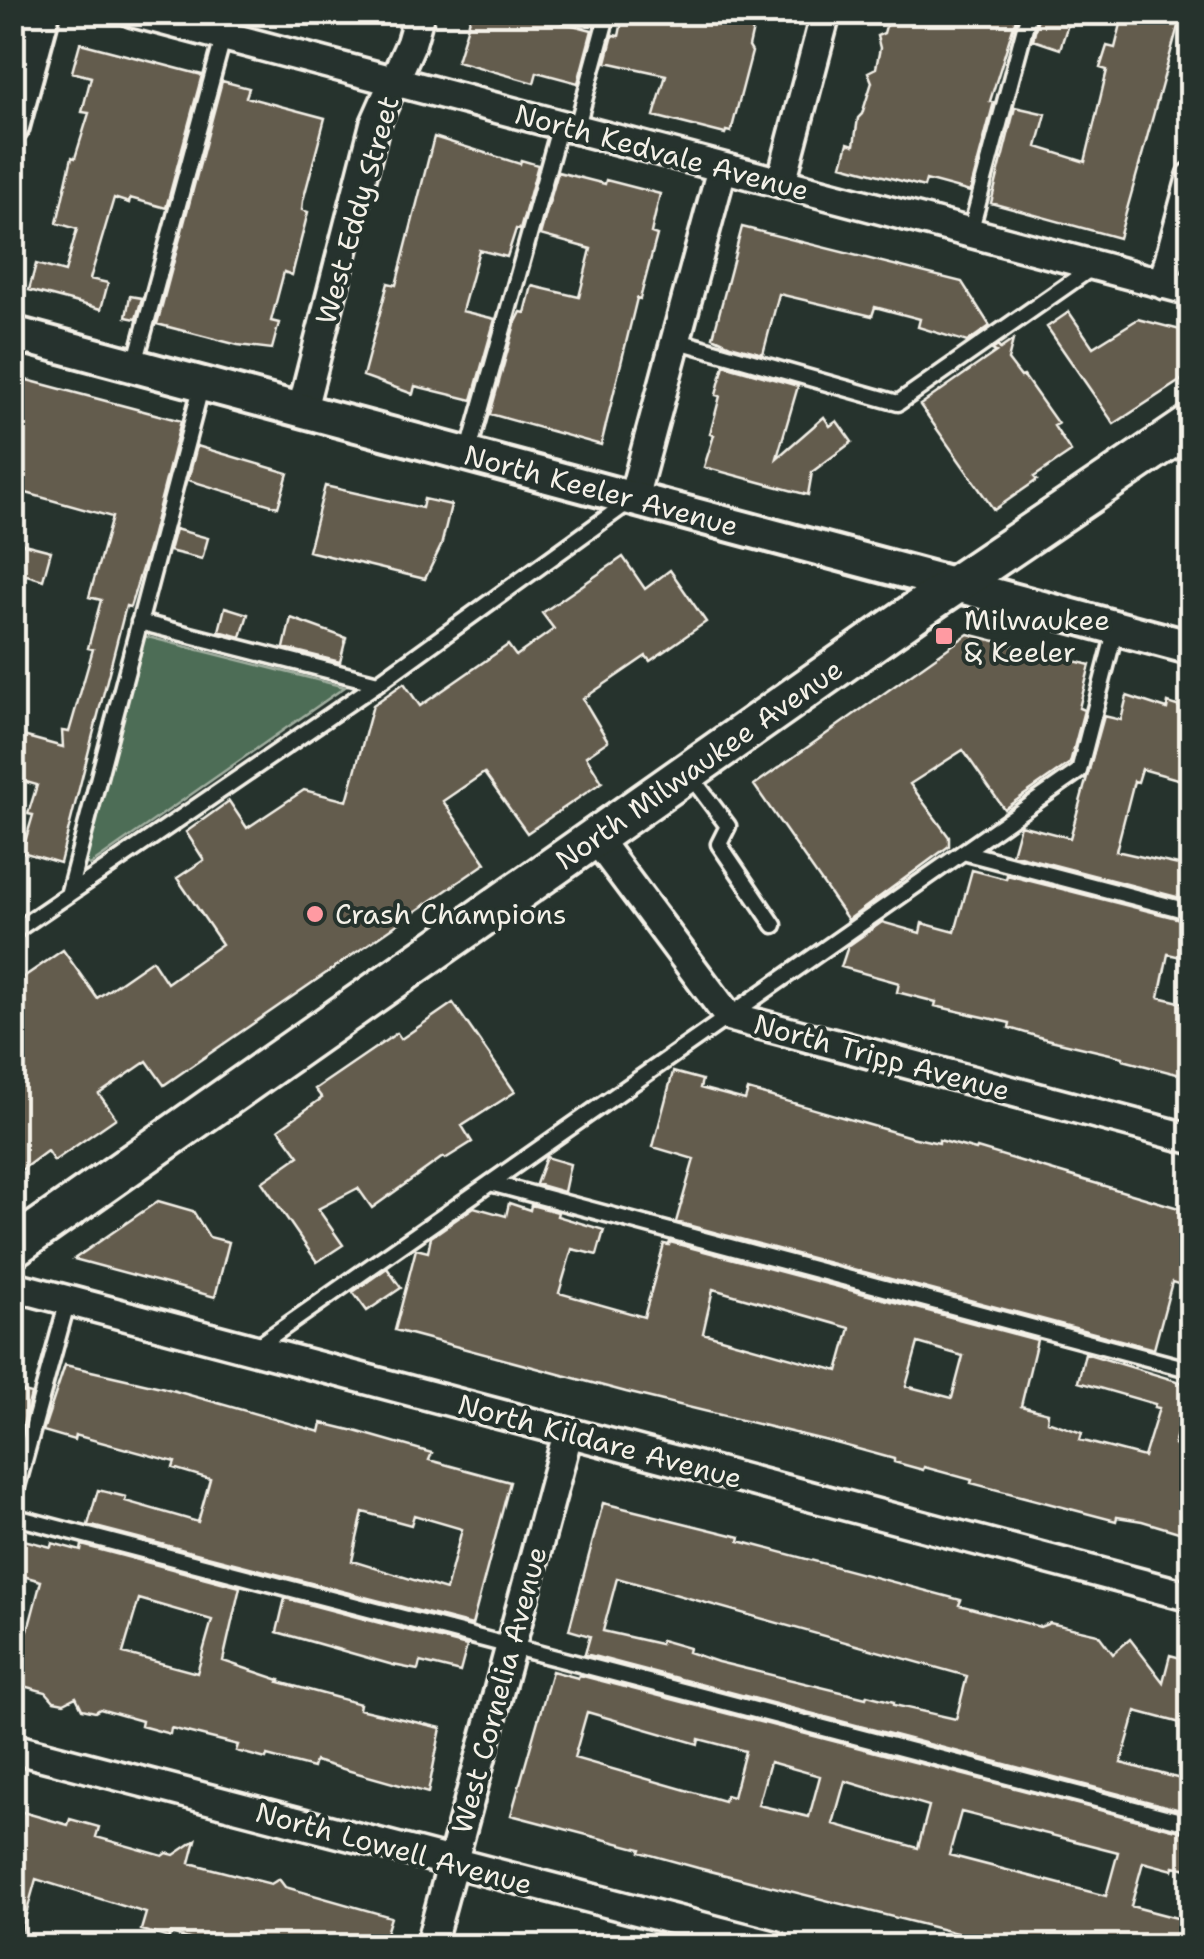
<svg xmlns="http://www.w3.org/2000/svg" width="1204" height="1959" font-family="'Shantell Sans',sans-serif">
<rect width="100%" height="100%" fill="#26332d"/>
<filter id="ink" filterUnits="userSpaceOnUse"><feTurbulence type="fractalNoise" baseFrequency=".01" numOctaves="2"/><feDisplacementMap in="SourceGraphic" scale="20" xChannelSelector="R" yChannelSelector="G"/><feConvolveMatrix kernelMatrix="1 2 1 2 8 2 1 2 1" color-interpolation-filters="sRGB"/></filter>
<g filter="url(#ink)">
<path fill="#4e6d57" stroke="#a1afa0" stroke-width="2.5" d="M144,636L345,687L90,865L84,862Z"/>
<path fill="#645b4e" stroke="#f4f1e8" stroke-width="2.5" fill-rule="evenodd" d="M472,12H539L538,16L592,30L578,83L537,72L534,83L457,61Z
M624,12H767L753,29L749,47L752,52L731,132L726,131L725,134L654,116L666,75L606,62L613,35L619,36Z
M890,12H1018L990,101L994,102L970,192L926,180L924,187L842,165L848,143L854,145L858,118L862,114L872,82L868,72L876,68L880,48L877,36L884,33Z
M1039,12H1072L1060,49L1033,40Z
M1124,12H1182L1119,238L991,203L1015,107L1046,114L1037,147L1085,162L1107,70L1100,68L1107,46L1115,48Z
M80,43L202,75L166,208L130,198L129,203L114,198L90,279L108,283L101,309L29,290L36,264L65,272L77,229L57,223L72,157L75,158L89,113L82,112L91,77L72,72Z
M222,81L249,88L246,97L325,118L303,201L302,210L308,212L292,275L284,272L271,321L279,323L272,349L238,345L157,324Z
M434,137L520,164L521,160L538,165L520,230L516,229L507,257L479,250L462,311L495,319L472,400L415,386L413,394L363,376L388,283L396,285Z
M558,172L605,184L606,180L660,194L651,233L657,235L640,299L637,298L601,445L490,414L515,324L521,312L525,313L532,286L579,297L591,249L540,235Z
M742,227L962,282L990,326L967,342L918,327L920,319L875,307L872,316L779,294L763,354L730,345L713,337Z
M130,296L142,298L136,319L126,317Z
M1069,312L1093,347L1138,319L1192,333V373L1114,424L1047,327Z
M1013,340L1008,360L1021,377L1024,376L1058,424L1054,426L1071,452L1034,477L1037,480L994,510L920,405L996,352L992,350L998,346L1000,349Z
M724,365L798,386L777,458L824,417L830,426L837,421L852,442L812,472L808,495L704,467L714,435L710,434L720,396L716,395Z
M12,376L181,421L149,546L130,607L126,606L60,863L22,852L33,815L28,814L37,785L12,778V733L63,747L62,731L69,732L93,649L88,648L101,600L89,597L112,517L12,489Z
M197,446L288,473L278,507L188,480Z
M325,486L422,508L424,499L451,505L441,546L425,579L308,551Z
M175,529L208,538L202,559L169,551Z
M12,541L51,551L43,580L27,575L12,581Z
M623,557L645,589L670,570L706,622L650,661L646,656L583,699L608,741L586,756L602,782L527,833L484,773L443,801L486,863L164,1085L147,1061L99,1094L116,1118L54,1161L47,1151L12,1177V985L63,950L97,998L152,960L167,983L222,944L177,878L204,860L186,832L229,801L247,828L304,790L347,801L373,705L404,683L420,706L508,645L516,656L554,629L542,613Z
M225,607L248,614L241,637L219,631Z
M291,618L346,638L340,662L284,648Z
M968,634L1090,665L1079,708L1084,710L1070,763L1004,809L963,750L910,784L949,837V846L848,920L754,785Z
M1127,696L1167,709L1168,703L1192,711V783L1142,769L1138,782L1134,781L1116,851L1192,868V901L1012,854L1020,825L1070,838L1104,716L1121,720Z
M972,870L1006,879L1007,875L1192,922L1185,958L1168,954L1159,997L1192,1005V1078L1123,1060V1057L1046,1039L1009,1028L1010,1023L935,1006L936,1002L897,992L899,983L841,967L848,946L882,922L920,933L922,923L955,932Z
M453,1003L515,1092L462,1126L472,1142L445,1159L443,1157L372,1208L358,1188L318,1209L343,1245L317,1262L262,1182L299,1156L279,1129L322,1098L315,1089L397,1033L401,1039Z
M673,1072L702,1080L700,1088L745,1100L748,1090L911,1137L939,1143V1140L976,1150L977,1148L1192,1212V1275L1184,1273L1181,1285L1172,1282L1154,1349L676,1222L694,1159L653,1147Z
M546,1157L570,1164L564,1192L536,1184Z
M158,1201L193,1211L209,1237L229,1242L215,1297L74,1259Z
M509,1203L530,1210L531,1205L558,1212L557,1216L604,1230L597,1255L572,1249L559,1293L644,1317L664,1244L669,1245L670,1242L1037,1340L1021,1406L1048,1413L1047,1421L1082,1433L1080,1440L1144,1457L1159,1408L1154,1407L1155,1404L1078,1382L1085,1353L1190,1385L1174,1445L1192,1450V1536L1142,1521L1117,1517L1116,1521L971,1483L972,1480L924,1467L923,1470L894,1462V1459L836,1443L626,1392L395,1330L416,1249L428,1252L431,1237L474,1207L506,1216ZM713,1289L850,1328L838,1371L703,1333ZM918,1343L963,1356L952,1398L906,1386Z
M387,1268L401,1288L367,1311L353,1292Z
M65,1365L161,1387L320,1432L322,1423L355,1431L432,1453L429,1460L510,1482L472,1625L88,1525L98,1490L126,1497L125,1501L198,1522L210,1479L173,1468L175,1462L75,1435L74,1440L43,1431ZM363,1512L411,1525L414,1515L462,1529L446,1590L352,1561Z
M12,1389L31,1394L23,1426L12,1423Z
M603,1503L740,1537L739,1541L961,1600L959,1605L1040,1627L1050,1623L1098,1634L1113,1654L1130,1639L1163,1682L1170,1655L1192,1661V1726L1136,1711L1121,1763L1192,1782V1813L585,1654L590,1636L569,1630ZM617,1578L967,1676L956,1719L894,1705V1702L867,1695L866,1698L718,1662L688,1652L689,1648L661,1640L660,1644L603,1631Z
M12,1537L51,1547L52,1543L81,1551L82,1545L240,1587L223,1661L280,1680L279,1682L360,1704L359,1709L441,1728L428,1793L315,1761L313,1768L267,1756L266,1759L236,1751L238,1745L171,1728L170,1734L141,1726L142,1721L100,1709L95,1712L82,1709L76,1697L64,1703L54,1701L46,1692L12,1683V1626L28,1630L41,1581L12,1573ZM139,1599L212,1620L197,1673L123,1653Z
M285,1598L467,1646L460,1672L420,1662L418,1670L393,1665L277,1632Z
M552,1671L578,1678L579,1675L1192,1834V1870L1174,1866L1173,1870L1143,1862L1131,1906L1192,1922V1946H1008L698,1868L640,1852L641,1849L511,1815ZM587,1712L698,1744L699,1739L745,1751L733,1797L726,1795L724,1801L574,1758ZM770,1762L820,1776L809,1817L758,1805ZM845,1781L929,1806L918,1848L833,1824ZM961,1812L1118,1852L1106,1896L949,1855Z
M12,1809L68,1825L70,1819L99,1827L96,1837L163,1856L167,1853L174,1855L196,1840L190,1863L271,1884L279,1879L285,1887L391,1917L382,1946H216L170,1934L169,1938L141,1930L146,1913L36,1879L20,1936L12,1935Z"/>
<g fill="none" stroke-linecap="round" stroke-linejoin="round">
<defs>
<path id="service" d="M576,130L608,12
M970,233L1029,12
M675,340L898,403L1093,267
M135,364L230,12
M468,454L560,125
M139,622L378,683
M689,774L728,826L719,844L774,925
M963,852L1192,912
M68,895L202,384
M12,933L378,683L630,501
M490,1183L1192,1370
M253,1349L1079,771L1116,628
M12,1505L68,1300
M12,1516L1192,1824"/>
<path id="minor" d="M132,12L1192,291
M781,183L826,12
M1163,284L1192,177
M302,410L375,124L411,43L420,12
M633,499L722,168
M596,839L728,1016L1192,1139
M12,1281L17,1287L1192,1597
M12,1748L775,1946
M430,1946L568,1433"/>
<g id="tertiary">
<path d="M12,127L43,12"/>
<path id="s1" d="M12,333L1192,648"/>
</g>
<g id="secondary">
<path id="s2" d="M12,1248L918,610L1192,424"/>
</g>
</defs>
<use href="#service" stroke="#f4f1e8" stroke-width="21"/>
<use href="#minor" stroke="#f4f1e8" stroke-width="35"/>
<use href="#tertiary" stroke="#f4f1e8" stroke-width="40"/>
<use href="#secondary" stroke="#f4f1e8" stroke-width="45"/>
<use href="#service" stroke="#26332d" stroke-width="14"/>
<use href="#minor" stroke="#26332d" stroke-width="28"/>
<use href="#tertiary" stroke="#26332d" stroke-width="32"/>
<use href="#secondary" stroke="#26332d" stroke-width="38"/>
</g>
</g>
<g fill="#ff9aa2" stroke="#26332d" stroke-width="4">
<rect x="934" y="626" width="20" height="20" rx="5"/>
<circle cx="315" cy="914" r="10"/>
</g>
<g text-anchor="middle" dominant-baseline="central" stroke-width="8" stroke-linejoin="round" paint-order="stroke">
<g font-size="28" fill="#f4f1e8" stroke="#26332d">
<text transform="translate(662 152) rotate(15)">North Kedvale Avenue</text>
<text transform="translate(357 210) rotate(-74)">West Eddy Street</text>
<text stroke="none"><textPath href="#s1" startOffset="610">North Keeler Avenue</textPath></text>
<text stroke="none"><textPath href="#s2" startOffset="840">North Milwaukee Avenue</textPath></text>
<text transform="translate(882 1057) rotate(15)">North Tripp Avenue</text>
<text transform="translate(600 1441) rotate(15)">North Kildare Avenue</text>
<text transform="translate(499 1690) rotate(-75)">West Cornelia Avenue</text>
<text transform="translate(394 1848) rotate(15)">North Lowell Avenue</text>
</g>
<g font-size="28" fill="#f4f1e8" stroke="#26332d" text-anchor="start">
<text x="964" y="620">Milwaukee<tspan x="964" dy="32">&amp; Keeler</tspan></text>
<text x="335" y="914">Crash Champions</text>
</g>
</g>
<rect width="1204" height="1959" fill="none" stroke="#26332d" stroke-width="50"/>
<rect x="25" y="25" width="1154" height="1909" fill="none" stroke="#f4f1e8" stroke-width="4" filter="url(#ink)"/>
</svg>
